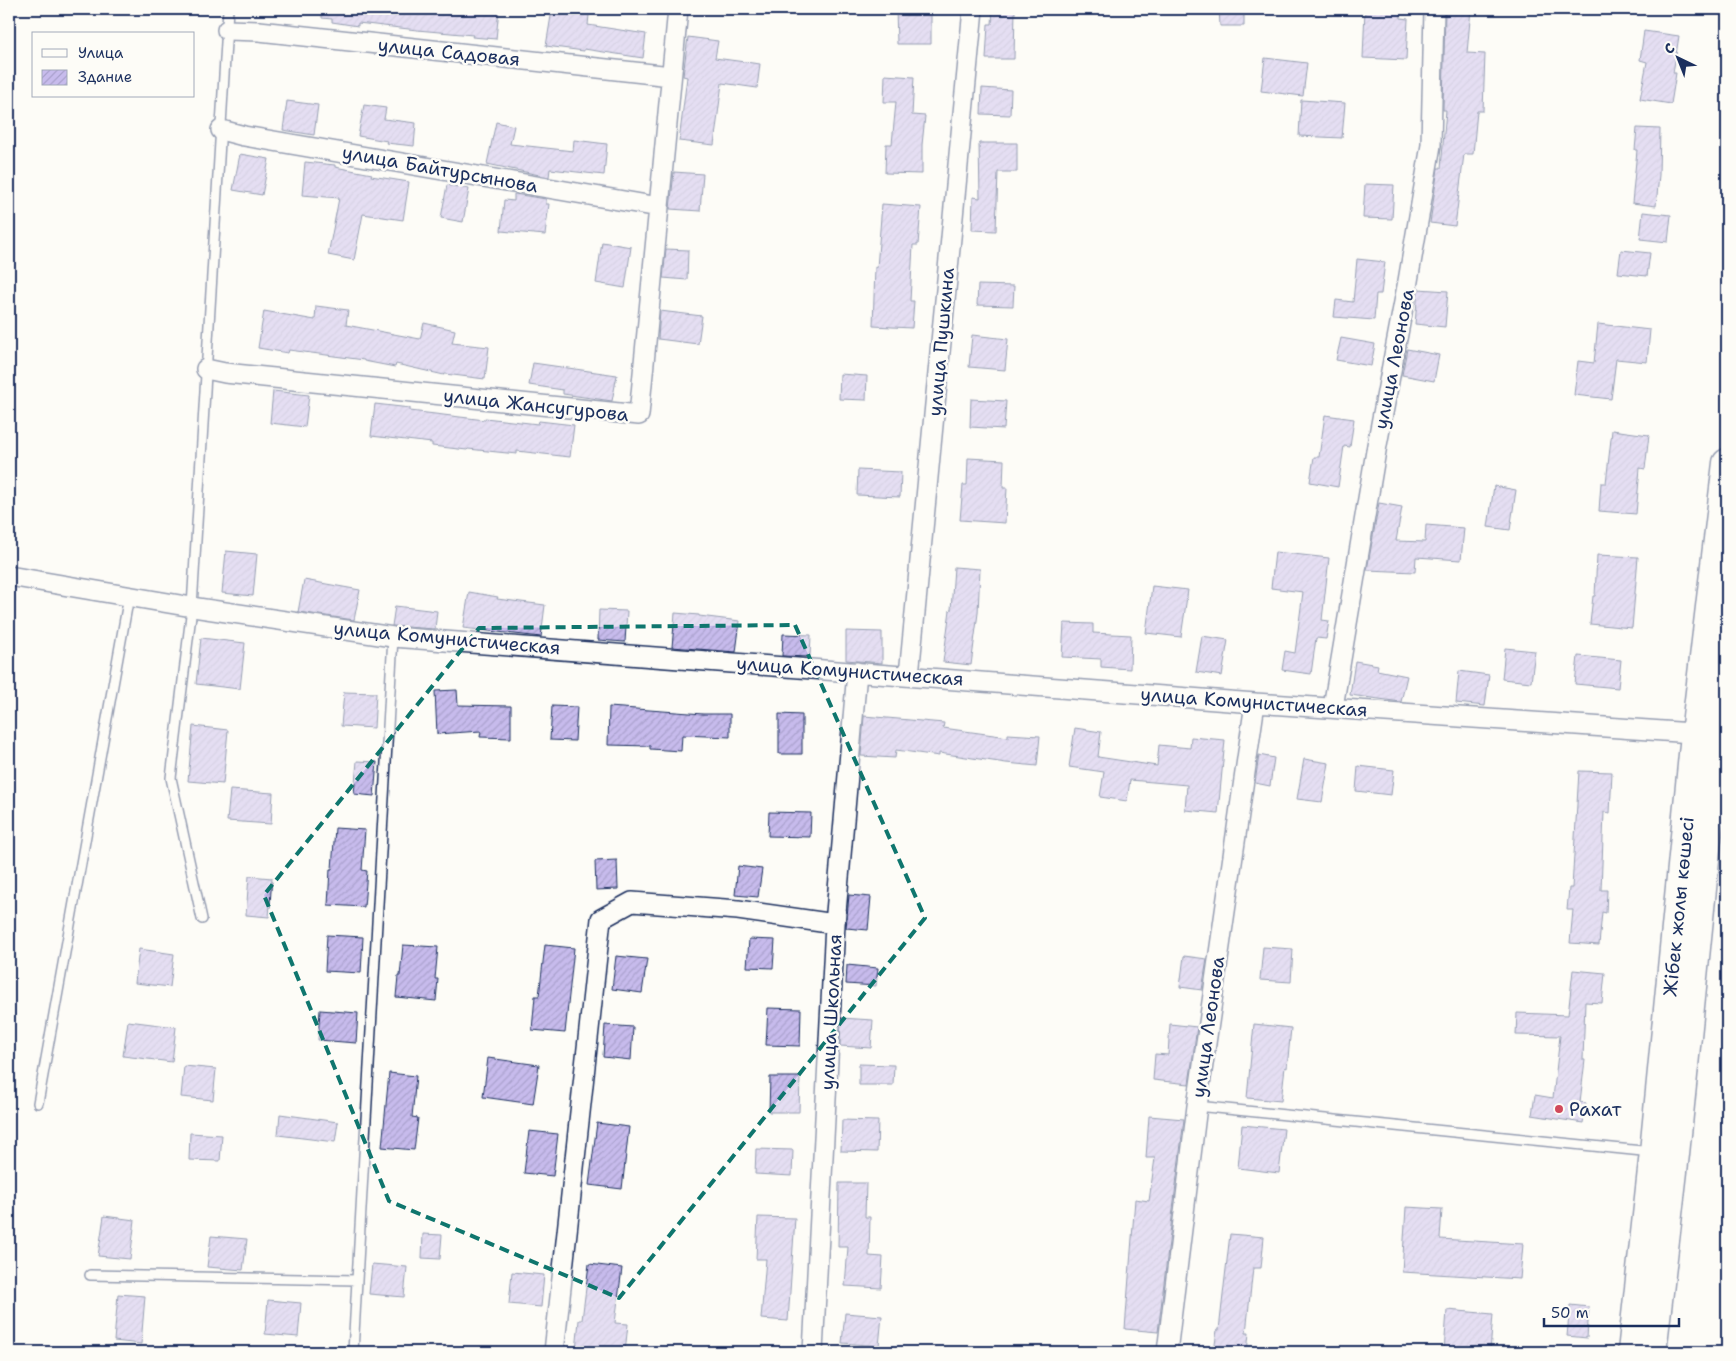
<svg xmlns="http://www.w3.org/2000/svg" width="1736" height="1361" font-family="'Shantell Sans',sans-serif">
<defs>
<pattern id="building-hatch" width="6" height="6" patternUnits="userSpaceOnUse" patternTransform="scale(1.25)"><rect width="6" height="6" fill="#c7bbec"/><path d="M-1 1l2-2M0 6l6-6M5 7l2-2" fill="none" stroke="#aaa1cd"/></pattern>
</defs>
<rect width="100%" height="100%" fill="#fdfcf7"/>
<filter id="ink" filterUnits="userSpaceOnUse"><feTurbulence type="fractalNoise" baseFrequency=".02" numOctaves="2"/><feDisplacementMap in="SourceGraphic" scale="10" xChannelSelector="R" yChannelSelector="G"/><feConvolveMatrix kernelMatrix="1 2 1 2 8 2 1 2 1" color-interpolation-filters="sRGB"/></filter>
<g filter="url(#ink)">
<path fill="url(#building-hatch)" stroke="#1b2f5e" d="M322,9H499L496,39L472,37L473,35L417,30L358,23V26L332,22V19L322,18Z
M896,9H931V44H897Z
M993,9H1015L1014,59H986L988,24H992Z
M1219,9H1244V26H1220Z
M1365,9H1401V18L1408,19L1406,60L1363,58Z
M1445,9H1471L1467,53L1485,54L1483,111H1477L1473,154H1464L1455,226L1430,223L1438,168H1441L1446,110H1443Z
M552,10L589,15L588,25L646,34L643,58L584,49V51L546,46Z
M1644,31L1679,36L1673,73H1676L1671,104L1640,99L1647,62L1640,60Z
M688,37L718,41L715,58L760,64L757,88L722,83L714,145L679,141L687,77L683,76Z
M1265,58L1307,63L1303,96L1261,91Z
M885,75L914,77L912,115L925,116L922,145V174L885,173L886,144H892L896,102H884Z
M982,88L1011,90L1010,115L981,114Z
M1301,100L1345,103L1342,138L1299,136Z
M287,101L318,105L314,135L283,130Z
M364,105L386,108L384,119L416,123L414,146L386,143L387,141L358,136Z
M496,122L514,126L510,144L573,151L574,140L607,144L604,175L550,169L549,177L487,164Z
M1637,128L1660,129L1659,175L1656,206L1632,203L1637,150H1635Z
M979,143H1017V172H998L996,231L972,230L973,197L980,198Z
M240,154L269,159L262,195L233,190Z
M305,162L335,165V167L372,174L371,176L409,182L403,220L363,214L354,260L328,255L339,198L302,195Z
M674,172L703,174L700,211L670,209Z
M1365,184L1394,185L1392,219L1363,218Z
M447,185L469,189L463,222L441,218Z
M514,194L546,199V204H549L545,235L501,231L504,200L514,201Z
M882,204L921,207L918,245H913L910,301H914L912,328L873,326L875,267L877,268Z
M1643,212L1671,215L1668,242L1640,239Z
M602,242L631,247L625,288L596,283Z
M666,249L688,250L687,280L663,278Z
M1621,250L1650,253L1647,276L1618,273Z
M1357,259L1385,262L1381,294H1376L1374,320L1334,317L1336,300L1353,302Z
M978,285L1014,286L1013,306L977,305Z
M1418,289L1448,291L1445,327L1415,324Z
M316,306L348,310L346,325L420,339L424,323L455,330L452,343L489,347L485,379L445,374L444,375L396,364L395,367L364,361V360L289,350L288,353L258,348L264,311L315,320Z
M660,311L702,316L698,344L658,339Z
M1598,324L1650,330L1647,362L1616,359L1611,399L1574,395L1578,361L1594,363Z
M972,335L1008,339L1005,370L969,367Z
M1341,338L1375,344L1371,366L1336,360Z
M1407,349L1439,355L1434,381L1402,375Z
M533,363L617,375L612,401L563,394V390L529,385Z
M840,374L867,376L866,400L839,399Z
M273,391L309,395L305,427L270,423Z
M971,399L1006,401L1004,429L970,427Z
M375,404L410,408V411L485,420V418L538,424L539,421L574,425L570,457L517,451V454L468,449L467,450L432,446V443L371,436Z
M1325,415L1354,419L1350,447L1344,446L1338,487L1310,482L1314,457H1319Z
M1612,430L1649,435L1645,469L1640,468L1636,514L1599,511L1601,483H1606Z
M968,458L1004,460L1003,488H1007L1005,523L960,520L963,485H967Z
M858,470L901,472L900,497L857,495Z
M1494,486L1516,490L1510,530L1488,527Z
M1379,503L1402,507L1396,541L1425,542L1426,525L1464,528L1461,560L1416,557L1415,572L1367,570Z
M226,551L257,554L253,596L222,593Z
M1275,552L1329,558L1322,620L1329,621L1326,639L1316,638L1311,674L1282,670L1285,651L1295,653L1303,592L1271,588Z
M1597,555L1638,557L1632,628L1590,624L1593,596H1595Z
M954,567L980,569L978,613L971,665L943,662L950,610H951Z
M304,580L360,590L354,620L298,612Z
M1152,586L1188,590L1181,637L1146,633Z
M469,592L498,597L497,599L545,605L541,637L463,628Z
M395,606L437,611L435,629L392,626Z
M599,610L627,611L625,642L598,640Z
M675,613L699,615V616L740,621L736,652L672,647Z
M1064,623L1093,624V633L1131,635L1130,669L1101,667V659L1062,657Z
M846,631L882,632V663L846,660Z
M783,634L811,635L810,657L782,656Z
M1202,636L1228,640L1222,676L1196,672Z
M201,638L245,643L240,689L196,684Z
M1505,648L1535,651L1531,682L1502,679Z
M1578,656L1621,660L1618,688L1575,684Z
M1355,661L1378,665L1377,670L1407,676L1401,702L1350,695Z
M1459,671L1489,675L1485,706L1456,703Z
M457,690L458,705L511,706V738L480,737L481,731L437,734L435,691Z
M344,692L376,693L374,728L341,726Z
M552,706L577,707L575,741L550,740Z
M609,707L703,714H730V737L682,735L681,751L650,749V746L608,745Z
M779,714L802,715V754H779Z
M864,716L944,723L943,728L1008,737V734L1040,736L1037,766L1006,763L939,753V756L896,750L895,758L861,756Z
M193,726L228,730L223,784L188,781Z
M1075,728L1101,732L1098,757L1157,766L1159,745L1190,748L1191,737L1225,740L1218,813L1185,810L1187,785L1130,780L1127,801L1100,797L1104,772L1069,767Z
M1259,755L1274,758L1270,786L1255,783Z
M1304,759L1329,763L1322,802L1297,799Z
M357,761L377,762L374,796L354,794Z
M1358,766L1394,770L1391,795L1356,791Z
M1579,771L1612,772L1610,813L1604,812L1601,890H1607L1606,913L1602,912L1599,945L1570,943L1573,910H1567L1569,888H1572Z
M230,790L273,793L271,824L227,821Z
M769,812L811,813L810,837L768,836Z
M335,828L365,830L362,870L367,871L364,907L328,905L330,869H332Z
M617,860L618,889L596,890L595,861Z
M738,866L762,869L758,897L735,895Z
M249,876L272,878L269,917L246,915Z
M849,895L871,897L868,930L846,928Z
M327,935L363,937L361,973L325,971Z
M749,939L775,940L773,968L747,967Z
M403,945L438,947L435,979H438L436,1001L396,997L398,976H400Z
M545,945L574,948L565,1033L532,1030L535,996H539Z
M1263,947L1293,949L1291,982L1260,980Z
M139,949L174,954L170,987L135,983Z
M616,956L647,959L642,993L612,989Z
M1184,956L1207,959L1202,990L1180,987Z
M847,965L878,968L876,986L846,984Z
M1573,970L1605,973L1602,1003L1585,1002L1583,1060H1585L1580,1102L1586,1103L1583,1123L1532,1115L1535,1095L1553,1098L1560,1036L1516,1035L1517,1013L1568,1015Z
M768,1008L801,1009L800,1046L766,1045Z
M320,1010L358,1013L356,1043L318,1040Z
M841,1018L873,1020L871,1048L840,1046Z
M128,1021L176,1027L172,1062L123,1056Z
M1170,1024L1197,1027L1189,1084L1153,1080L1155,1054L1168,1055Z
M1254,1024L1291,1028L1287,1068L1285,1067L1281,1101L1247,1098Z
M605,1025L633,1027L631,1060L603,1057Z
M488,1058L539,1065L533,1104L483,1097Z
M859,1064L894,1065L893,1085H859Z
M184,1066L216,1069L213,1100L181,1097Z
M389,1073L416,1076L412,1117L418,1118L414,1150L382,1147Z
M770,1077H800L799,1112H769Z
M280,1114L338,1122L335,1142L278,1135Z
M1149,1116L1184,1119L1158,1332L1125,1329L1135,1199L1149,1201L1155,1158H1146Z
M842,1120L878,1121L877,1152L841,1151Z
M597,1123L629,1127L622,1189L589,1185Z
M1242,1125L1284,1129L1279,1173L1238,1168Z
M529,1131L558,1134L553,1176L524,1173Z
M190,1133L222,1135L220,1161L189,1160Z
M756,1149L793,1150L792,1176L755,1174Z
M839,1183H866L865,1217H870L869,1256L883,1257L881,1288L845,1286L848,1247H838Z
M1406,1207L1442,1209L1440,1239L1523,1244L1520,1279L1402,1272Z
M104,1216L135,1220L130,1259L98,1256Z
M758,1217L795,1218L788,1321L761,1319L766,1259H756Z
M423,1234L442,1235L440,1259L422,1258Z
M1230,1234L1264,1237L1261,1268H1253L1246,1333H1249L1247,1352H1214L1217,1330H1219Z
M211,1236L247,1239L243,1270L207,1267Z
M372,1264L407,1267L404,1297L369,1294Z
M589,1264L622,1268L615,1323L628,1324L625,1352L576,1351L579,1320H582Z
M512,1272L544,1275L541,1307L509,1304Z
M118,1294L145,1296L141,1344L114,1341Z
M268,1300L301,1303L298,1337L265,1334Z
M1570,1305L1589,1307L1587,1338L1567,1336Z
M1447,1310L1493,1314L1490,1352H1444Z
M845,1313L882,1316L879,1346L842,1343Z"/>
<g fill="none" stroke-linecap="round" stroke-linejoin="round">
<defs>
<path id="service" d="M202,919L171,778L192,607L228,9
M38,1103L129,596
M1197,1106L1652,1152
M90,1275L357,1280
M353,1352L393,637"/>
<path id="minor" d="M227,30L259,31L671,76
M221,130L244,136L659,207
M206,369L225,373L639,415L678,9
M9,576L192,607L393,637L1255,703L1707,734
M909,675L973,9
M1333,707L1377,445L1408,281L1431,145L1434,9
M554,1352L601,919L632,902L738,910L835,924
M813,1352L835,924L857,672
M1167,1352L1197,1106L1255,703"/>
<g id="primary">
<path id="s1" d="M1632,1352L1654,1152L1695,734L1727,463"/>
<path d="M1652,1352L1675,1154L1727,643"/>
</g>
</defs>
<use href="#service" stroke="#1b2f5e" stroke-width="12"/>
<use href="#minor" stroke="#1b2f5e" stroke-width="22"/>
<use href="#primary" stroke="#1b2f5e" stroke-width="31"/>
<use href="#service" stroke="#fdfcf7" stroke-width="9"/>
<use href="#minor" stroke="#fdfcf7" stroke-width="19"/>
<use href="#primary" stroke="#fdfcf7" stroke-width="28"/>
</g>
</g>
<path d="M0 0H1736V1361H0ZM795,625L925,918L619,1298L389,1201L264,895L479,628Z" fill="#fdfcf7" fill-opacity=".55" fill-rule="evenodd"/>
<path fill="none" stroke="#0f766e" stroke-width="4" stroke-dasharray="10 6" stroke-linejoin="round" d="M795,625L925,918L619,1298L389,1201L264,895L479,628Z"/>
<circle fill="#d1495b" stroke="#fdfcf7" stroke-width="2" cx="1559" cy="1109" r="5"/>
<g text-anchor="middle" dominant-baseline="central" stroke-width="5" stroke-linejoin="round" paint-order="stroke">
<g font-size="19" fill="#1b2f5e" stroke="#fdfcf7">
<text transform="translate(449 52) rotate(6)">улица Садовая</text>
<text transform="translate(440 169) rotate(10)">улица Байтурсынова</text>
<text transform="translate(941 342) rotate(-85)">улица Пушкина</text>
<text transform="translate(1394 359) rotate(-79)">улица Леонова</text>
<text transform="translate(536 405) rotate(6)">улица Жансугурова</text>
<text transform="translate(447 638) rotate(5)">улица Комунистическая</text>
<text transform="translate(850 671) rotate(4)">улица Комунистическая</text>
<text transform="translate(1254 702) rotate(4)">улица Комунистическая</text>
<text stroke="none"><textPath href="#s1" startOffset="448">Жібек жолы көшесі</textPath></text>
<text transform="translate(831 1012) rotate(-87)">улица Школьная</text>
<text transform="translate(1208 1027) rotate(-82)">улица Леонова</text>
</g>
<g font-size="19" fill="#1b2f5e" stroke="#fdfcf7" text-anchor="start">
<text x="1569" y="1109">Рахат</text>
</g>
</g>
<rect width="1736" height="1361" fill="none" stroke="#fdfcf7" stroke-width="30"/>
<rect x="15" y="15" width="1706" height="1331" fill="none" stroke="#1b2f5e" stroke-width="2" filter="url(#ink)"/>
<rect x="32" y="32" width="162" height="65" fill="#fdfcf7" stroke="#a3aaba"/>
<rect x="42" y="49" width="25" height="8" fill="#fdfcf7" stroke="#a3aaba"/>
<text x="78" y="58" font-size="15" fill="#1b2f5e">Улица</text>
<rect x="42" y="70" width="25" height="15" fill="url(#building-hatch)" stroke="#a3aaba"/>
<text x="78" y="82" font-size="15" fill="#1b2f5e">Здание</text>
<g transform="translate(1678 58) rotate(317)" stroke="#fdfcf7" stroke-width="4" paint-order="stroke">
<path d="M0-4L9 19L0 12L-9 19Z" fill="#1b2f5e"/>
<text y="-8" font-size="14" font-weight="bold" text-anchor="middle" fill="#1b2f5e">С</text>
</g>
<path d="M1544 1318v8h135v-8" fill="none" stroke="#1b2f5e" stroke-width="2.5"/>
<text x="1551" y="1318" font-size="15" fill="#1b2f5e" stroke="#fdfcf7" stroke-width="4" paint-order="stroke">50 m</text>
</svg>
